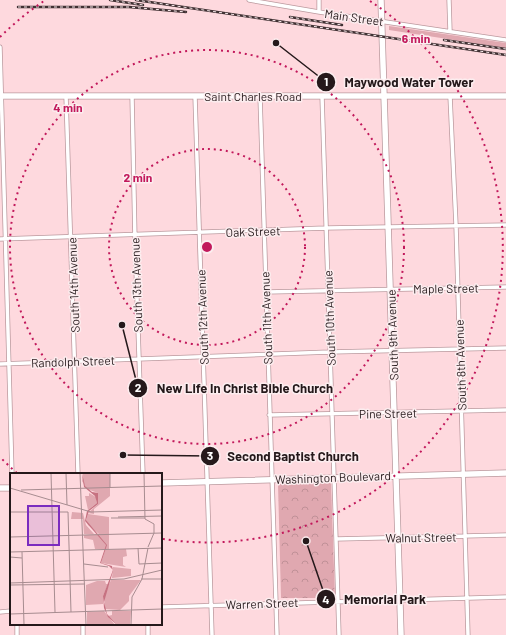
<svg xmlns="http://www.w3.org/2000/svg" width="506" height="635" font-family="Barlow,sans-serif">
<defs>
<pattern id="park-crowns" width="20" height="18" patternUnits="userSpaceOnUse"><rect width="20" height="18" fill="#e0a8b0"/><path d="M2 6a3 3 0 1 1 6 0M12 15a3 3 0 1 1 6 0" fill="none" stroke="#c09097"/></pattern>
</defs>
<rect width="100%" height="100%" fill="#fed9de"/>
<path fill="#e0a8b0" d="M389,26L506,43V48L389,30Z"/>
<path fill="url(#park-crowns)" d="M331,483L335,598H281L278,484Z"/>
<g fill="none" stroke-linecap="round" stroke-linejoin="round">
<defs>
<path id="street" d="M249,0L319,12L506,40
M319,0V12
M449,0L450,31
M0,47L12,474
M66,96L78,474
M132,96L135,240L143,474
M195,96L212,635
M260,96L277,635
M322,96L339,635
M450,96L456,225L468,635
M0,239L326,228L506,225
M266,292L506,287
M0,364L330,352L506,348
M269,415L506,410
M336,539L506,535
M161,607L506,597
M0,612L11,611
M17,624V635
M83,624V635
M148,624V635"/>
<path id="secondary" d="M381,0L401,635
M0,96H506
M161,483L506,473
M0,488H11"/>
</defs>
<use href="#street" stroke="#bb999e" stroke-width="5"/>
<use href="#secondary" stroke="#bb999e" stroke-width="7"/>
<use href="#street" stroke="#fff" stroke-width="3.5"/>
<use href="#secondary" stroke="#fff" stroke-width="5.5"/>
<defs>
<path id="rail" d="M110,0L143,5
M136,0L506,55
M18,7H129L186,12
M290,17L342,25
M444,40L506,49"/>
</defs>
<use href="#rail" stroke="#403133" stroke-width="2.5"/>
<use href="#rail" stroke="#fcedef" stroke-width="1" stroke-dasharray="3" stroke-linecap="butt"/>
</g>
<g fill="none" stroke="#c2185b" stroke-width="2" stroke-dasharray="2 4">
<circle cx="207" cy="247" r="98"/>
<circle cx="207" cy="247" r="197"/>
<path d="M17 473A295 295 0 0 1 0 457M0 37A295 295 0 0 1 44 1M370 1A295 295 0 0 1 163 539"/>
</g>
<g text-anchor="middle" dominant-baseline="central" stroke-width="3" stroke-linejoin="round" paint-order="stroke">
<g font-size="12" fill="#25191b" stroke="#fcedef">
<text transform="translate(354 17) rotate(8)">Main Street</text>
<text x="253" y="96">Saint Charles Road</text>
<text transform="translate(253 231) rotate(-2)">Oak Street</text>
<text transform="translate(73 285) rotate(-92)">South 14th Avenue</text>
<text transform="translate(136 285) rotate(-92)">South 13th Avenue</text>
<text transform="translate(446 288) rotate(-1)">Maple Street</text>
<text transform="translate(202 317) rotate(-92)">South 12th Avenue</text>
<text transform="translate(266 318) rotate(-92)">South 11th Avenue</text>
<text transform="translate(329 318) rotate(-92)">South 10th Avenue</text>
<text transform="translate(392 335) rotate(-92)">South 9th Avenue</text>
<text transform="translate(73 361) rotate(-2)">Randolph Street</text>
<text transform="translate(460 365) rotate(-92)">South 8th Avenue</text>
<text transform="translate(388 413) rotate(-1)">Pine Street</text>
<text transform="translate(333 477) rotate(-2)">Washington Boulevard</text>
<text transform="translate(421 537) rotate(-1)">Walnut Street</text>
<text transform="translate(262 603) rotate(-2)">Warren Street</text>
</g>
</g>
<g transform="translate(10 473)">
<rect width="152" height="152" fill="#fed9de"/>
<path d="M116,76L117,83L113,84V92L116,94L91,90L95,77ZM103,94L121,96V103L102,105ZM101,107H131L119,123V128L110,137L95,136L94,123ZM87,108H95L96,111H98L93,123V131L76,132V112ZM102,138H121L120,152H107L98,143L102,142Z" fill="#e0a8b0"/>
<path d="M70,0H100V23L84,36V41L78,40L88,31V20L77,16L72,8L73,0ZM79,20L86,24L87,30L78,37L75,23H79ZM62,39L73,40L76,52L84,61H74L73,46H61ZM78,41L99,44V76H85L83,67L74,65V62L89,61L78,52L76,47ZM94,138L105,152H77V139Z" fill="#e0a8b0"/>
<path d="M72,0L75,13L82,19L88,20V31L79,38L76,47L97,72L91,90L102,93L103,98L94,129L97,141L107,152L98,144L94,135L93,123L103,97L99,93L90,90L96,72L75,48L77,38L87,30L85,23L74,14Z" fill="#c67281"/>
<path fill="none" stroke="#a78c90" stroke-width="1" d="M41,0L45,139M56,0L57,32M70,0L76,152M100,0V15M134,0L135,46L144,51V60L138,74M0,15L81,39L152,37M11,17L152,13M0,39H58M58,39L61,139M108,44L152,43M101,45H135M0,64L152,60M128,75L129,91L152,90M0,79L152,75M12,79L14,152M0,84L12,85M74,91L98,94M131,106H152M0,110L114,106L152,97M0,112L75,111M0,141L152,136M121,152L122,124L132,106L138,75"/>
<path fill="#7b2cbf" fill-opacity="0.15" stroke="#7b2cbf" stroke-width="2" d="M18,33H49V72H18Z"/>
<rect width="152" height="152" fill="none" stroke="#25191b" stroke-width="2"/>
</g>
<circle cx="207" cy="247" r="6" fill="#c2185b" stroke="#fcedef" stroke-width="2"/>
<g font-size="12" text-anchor="middle" font-weight="bold" fill="#c2185b" stroke="#fcedef" stroke-width="3" stroke-linejoin="round" paint-order="stroke">
<text x="416" y="43">6 min</text>
<text x="68" y="112">4 min</text>
<text x="138" y="182">2 min</text>
</g>
<path fill="none" stroke="#25191b" stroke-width="1.5" d="M276 43L326 82M122 325L138 388M123 455L210 456M306 541L326 599"/>
<g fill="#25191b" stroke="#fcedef" stroke-width="1.5">
<circle cx="276" cy="43" r="4"/>
<circle cx="122" cy="325" r="4"/>
<circle cx="123" cy="455" r="4"/>
<circle cx="306" cy="541" r="4"/>
<circle cx="326" cy="82" r="10"/>
<circle cx="138" cy="388" r="10"/>
<circle cx="210" cy="456" r="10"/>
<circle cx="326" cy="599" r="10"/>
</g>
<g font-size="12" text-anchor="middle" font-weight="bold" fill="#fff">
<text x="326" y="86">1</text>
<text x="138" y="392">2</text>
<text x="210" y="460">3</text>
<text x="326" y="604">4</text>
</g>
<g font-size="13" text-anchor="middle" font-weight="bold" fill="#25191b" stroke="#fcedef" stroke-width="3" stroke-linejoin="round" paint-order="stroke">
<text x="409" y="87">Maywood Water Tower</text>
<text x="245" y="393">New Life In Christ Bible Church</text>
<text x="293" y="461">Second Baptist Church</text>
<text x="385" y="604">Memorial Park</text>
</g>
</svg>
